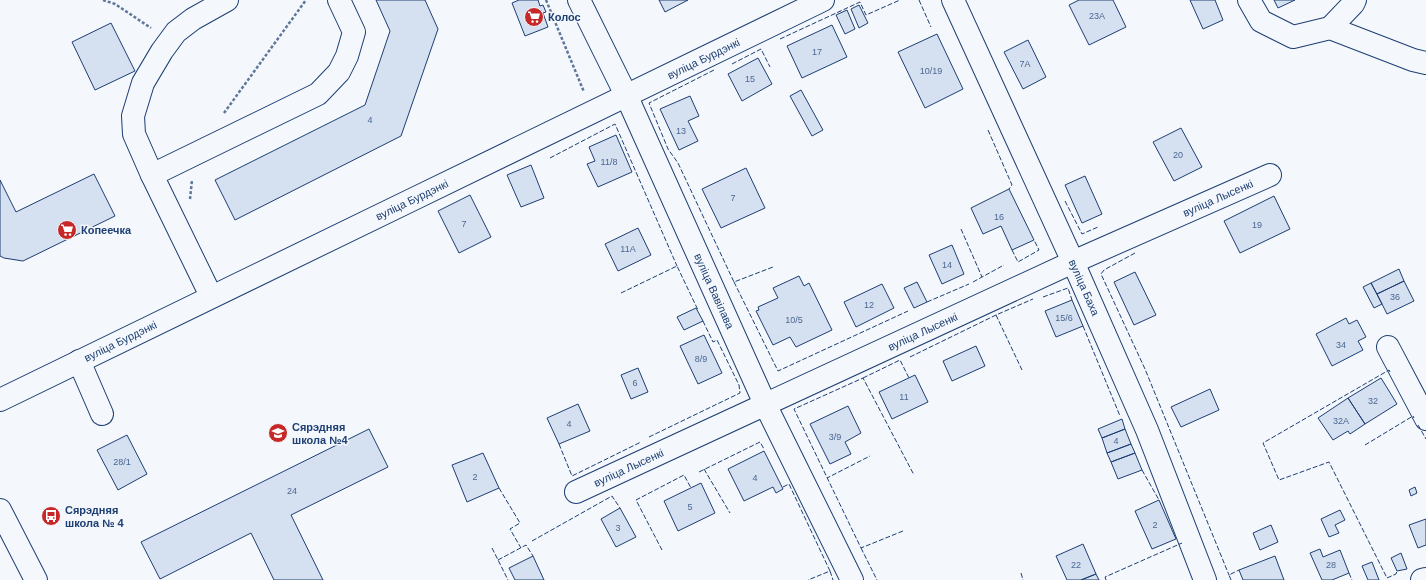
<svg xmlns="http://www.w3.org/2000/svg" width="1426" height="580" font-family="Helvetica,sans-serif">
<rect width="100%" height="100%" fill="#f4f7fb"/>
<path fill="#d5e0f0" stroke="#1d3f73" d="M376,0H425L438,29L401,136L235,220L215,180L365,105L390,31Z
M519,0H538L540,6L543,5L546,12L543,13L548,27L525,36L512,3Z
M659,0H688L665,12Z
M1079,0H1113L1126,27L1089,45L1069,5Z
M1190,0H1215L1223,20L1203,29Z
M1274,0H1295L1278,8Z
M859,5L868,23L859,28L851,9Z
M847,10L855,29L845,34L836,15Z
M111,23L135,71L95,90L72,42Z
M832,25L847,57L802,78L787,46Z
M937,34L963,89L925,108L898,52Z
M1028,40L1046,77L1023,89L1004,52Z
M758,58L772,84L742,101L728,74Z
M801,90L823,130L812,136L790,96Z
M690,96L699,116L688,121L698,141L679,150L660,109Z
M1181,128L1202,167L1174,181L1153,142Z
M616,135L632,172L598,187L587,164L595,161L589,147Z
M531,165L544,198L521,207L507,175Z
M746,168L765,208L721,228L702,189Z
M94,174L115,216L23,261L4,258L0,256V180L16,212Z
M1085,176L1102,214L1082,223L1065,185Z
M1009,189L1034,240L1012,250L1001,226L983,234L971,208Z
M470,195L491,237L459,253L438,211Z
M1274,196L1290,229L1240,253L1224,221Z
M638,228L651,255L618,271L605,244Z
M952,245L964,274L942,284L929,255Z
M1399,269L1404,281L1377,294L1371,283Z
M1135,272L1156,315L1134,325L1114,282Z
M799,276L804,286L809,283L832,330L796,347L790,337L773,345L756,311L759,310L758,307L778,298L773,288Z
M1404,281L1414,301L1387,314L1377,294Z
M917,282L927,302L914,308L904,288Z
M1371,283L1382,304L1374,308L1363,287Z
M882,284L894,308L856,327L844,302Z
M1072,300L1083,326L1056,337L1045,311Z
M696,308L703,321L684,330L677,317Z
M1346,318L1349,324L1357,320L1366,337L1358,341L1363,350L1332,366L1316,334Z
M704,335L722,373L698,384L680,346Z
M976,346L985,366L952,381L943,361Z
M638,368L648,392L631,399L621,375Z
M915,375L928,402L892,419L879,392Z
M1381,378L1397,404L1365,424L1348,398Z
M1210,389L1219,410L1181,427L1171,407Z
M1348,398L1365,424L1350,434L1348,431L1333,440L1318,418Z
M578,404L590,431L559,444L547,418Z
M848,406L861,433L845,442L851,454L830,464L810,424Z
M1122,419L1125,429L1102,438L1098,429Z
M369,429L388,467L291,515L323,580H274L251,533L160,579L141,542Z
M1125,429L1131,444L1107,453L1102,438Z
M127,435L147,474L118,490L97,450Z
M1131,444L1135,453L1111,462L1107,453Z
M764,451L783,489L776,493L773,487L744,501L728,469Z
M483,453L499,488L467,502L452,465Z
M1135,453L1142,470L1118,479L1111,462Z
M701,483L715,513L678,531L664,501Z
M1415,487L1417,493L1411,496L1409,490Z
M1159,500L1176,539L1152,549L1135,511Z
M620,508L636,537L616,547L601,519Z
M1340,510L1345,520L1335,525L1339,533L1329,537L1321,519Z
M1426,519V545L1418,548L1409,525Z
M1271,525L1278,542L1260,550L1253,533Z
M1083,544L1096,574L1081,580H1067L1056,556Z
M1320,549L1323,557L1340,550L1349,573L1332,580H1322L1310,553Z
M1401,553L1407,569L1397,571L1391,558Z
M533,556L544,580H515L509,568Z
M1275,556L1284,580H1243L1239,570Z
M1372,562L1379,580H1368L1362,566Z
M1096,574L1099,580H1081Z"/>
<g fill="none" stroke-linecap="round" stroke-linejoin="round">
<defs>
<g id="minor">
<path id="s1" d="M579,0L627,97L765,404L852,580"/>
<path id="s2" d="M953,0L1073,262L1147,430L1205,580"/>
<path d="M1249,0L1261,21L1293,37L1330,28L1413,60L1426,63"/>
<path d="M1330,28L1353,4L1355,0"/>
<path d="M152,175L318,94L339,72L347,56L354,32L339,0"/>
<path d="M211,296L152,175L134,134L133,116L143,83L162,51L176,32L193,19L227,0"/>
<path d="M1388,347L1426,419"/>
<path d="M79,361L102,414"/>
<path id="s3" d="M0,400C274,265 549,135 823,0"/>
<path id="s4" d="M576,492L1073,262L1270,175"/>
<path d="M1422,580L1426,579"/>
</g>
<path id="major" d="M0,510L36,580"/>
</defs>
<use href="#minor" stroke="#1d3f73" stroke-width="24"/>
<use href="#major" stroke="#1d3f73" stroke-width="24"/>
<path stroke="#5e769c" stroke-width="2.5" stroke-dasharray="3 2" stroke-linecap="butt" d="M103,0L115,4L151,28
M546,0L584,92
M224,113L306,0
M190,199L192,180"/>
<use href="#minor" stroke="#f4f7fb" stroke-width="22"/>
<use href="#major" stroke="#f4f7fb" stroke-width="22"/>
<path stroke="#1d3f73" stroke-width="1" stroke-dasharray="5 2" stroke-linecap="butt" d="M919,0L931,27
M780,39L860,2L866,15L900,0
M732,64L761,49L770,67
M714,70L649,103L668,149L678,163L734,282L773,267
M988,130L1012,185L1009,189
M550,158L615,124L677,266
M1065,201L1082,234L1098,227
M961,229L982,277
M1012,250L1018,262L1039,250L1034,240
M1135,253L1104,270L1101,274L1145,369L1229,575
M734,282L778,371L908,311
M973,282L1004,265
M621,293L677,266L698,310
M1043,297L1068,288L1072,300
M927,302L969,284
M996,315L1022,370
M1083,326L1120,416
M910,357L996,315L1033,299
M1390,372L1389,370L1263,443L1279,480L1329,462L1387,578L1396,574L1397,571
M863,378L900,360L909,378
M1418,425L1426,439
M649,437L740,393L739,385L717,340L713,342L702,319
M559,444L572,476L641,442
M1365,445L1413,416L1414,418
M704,469L730,513
M1142,470L1159,500
M699,472L760,442L764,449
M828,479L827,478L870,456
M783,487L789,484L830,571L808,580
M499,488L520,523L510,529L521,548
M903,531L861,548L794,409L863,378L914,475
M532,541L612,496L620,508
M492,548L508,580
M861,548L877,580
M662,550L636,500L684,475L691,488
M498,560L526,545L533,556
M830,571L833,580
M1021,573L1023,580
M1349,573L1352,580
M1106,580L1105,577L1182,543
M1231,580L1229,575L1239,570"/>
</g>
<defs>
<symbol id="supermarket-disc" viewBox="-11 -11 22 22"><circle r="9.5" fill="#c62828" stroke="#f4f7fb"/><path d="M-6-5.5h2.5l.6 2H6L4.5 2H-2.5L-4.4-4H-6ZM-1.5 3.2a1.3 1.3 0 1 0 .1 0ZM3 3.2a1.3 1.3 0 1 0 .1 0Z" fill="#fff"/></symbol>
<symbol id="school-disc" viewBox="-11 -11 22 22"><circle r="9.5" fill="#c62828" stroke="#f4f7fb"/><path d="M0-5L7-2L0 1L-7-2ZM-4 1L0 2.5L4 1V4Q0 6-4 4Z" fill="#fff"/></symbol>
<symbol id="bus-disc" viewBox="-11 -11 22 22"><circle r="9.5" fill="#c62828" stroke="#f4f7fb"/><path d="M-5-6H5V4H4V6H2V4H-2V6H-4V4H-5ZM-3.5-4V0h7V-4ZM-3.5 1.2v1.5H-2V1.2ZM2 1.2v1.5H3.5V1.2Z" fill="#fff"/></symbol>
</defs>
<g fill-rule="evenodd">
<use href="#supermarket-disc" x="523" y="6" width="22" height="22"/>
<use href="#supermarket-disc" x="56" y="219" width="22" height="22"/>
<use href="#school-disc" x="267" y="422" width="22" height="22"/>
<use href="#bus-disc" x="40" y="505" width="22" height="22"/>
</g>
<g text-anchor="middle" dominant-baseline="central" stroke-width="3" stroke-linejoin="round" paint-order="stroke">
<g font-size="9" fill="#4b6792">
<text x="1097" y="16">23А</text>
<text x="817" y="52">17</text>
<text x="1025" y="64">7А</text>
<text x="931" y="71">10/19</text>
<text x="750" y="79">15</text>
<text x="370" y="120">4</text>
<text x="681" y="131">13</text>
<text x="1178" y="155">20</text>
<text x="609" y="162">11/8</text>
<text x="733" y="198">7</text>
<text x="999" y="217">16</text>
<text x="464" y="224">7</text>
<text x="1257" y="225">19</text>
<text x="628" y="249">11А</text>
<text x="947" y="265">14</text>
<text x="1395" y="297">36</text>
<text x="869" y="305">12</text>
<text x="1064" y="318">15/6</text>
<text x="794" y="320">10/5</text>
<text x="1341" y="345">34</text>
<text x="701" y="359">8/9</text>
<text x="635" y="383">6</text>
<text x="904" y="397">11</text>
<text x="1373" y="401">32</text>
<text x="1341" y="421">32А</text>
<text x="569" y="424">4</text>
<text x="835" y="437">3/9</text>
<text x="1116" y="441">4</text>
<text x="122" y="462">28/1</text>
<text x="475" y="477">2</text>
<text x="755" y="478">4</text>
<text x="292" y="491">24</text>
<text x="690" y="507">5</text>
<text x="1155" y="525">2</text>
<text x="618" y="528">3</text>
<text x="1076" y="565">22</text>
<text x="1331" y="565">28</text>
</g>
<g font-size="11" font-weight="bold" fill="#1d3f73" stroke="#f4f7fb" text-anchor="start">
<text x="548" y="17">Колос</text>
<text x="81" y="230">Копеечка</text>
<text x="292" y="427">Сярэдняя<tspan x="292" dy="13">школа №4</tspan></text>
<text x="65" y="510">Сярэдняя<tspan x="65" dy="13">школа № 4</tspan></text>
</g>
<g font-size="11" fill="#1d3f73" stroke="#f4f7fb">
<text stroke="none"><textPath href="#s3" startOffset="782">вуліца Бурдэнкі</textPath></text>
<text stroke="none"><textPath href="#s4" startOffset="706">вуліца Лысенкі</textPath></text>
<text stroke="none"><textPath href="#s3" startOffset="458">вуліца Бурдэнкі</textPath></text>
<text stroke="none"><textPath href="#s2" startOffset="316">вуліца Баха</textPath></text>
<text stroke="none"><textPath href="#s1" startOffset="321">вуліца Вавілава</textPath></text>
<text stroke="none"><textPath href="#s4" startOffset="382">вуліца Лысенкі</textPath></text>
<text stroke="none"><textPath href="#s3" startOffset="134">вуліца Бурдэнкі</textPath></text>
<text stroke="none"><textPath href="#s4" startOffset="58">вуліца Лысенкі</textPath></text>
</g>
</g>
</svg>
